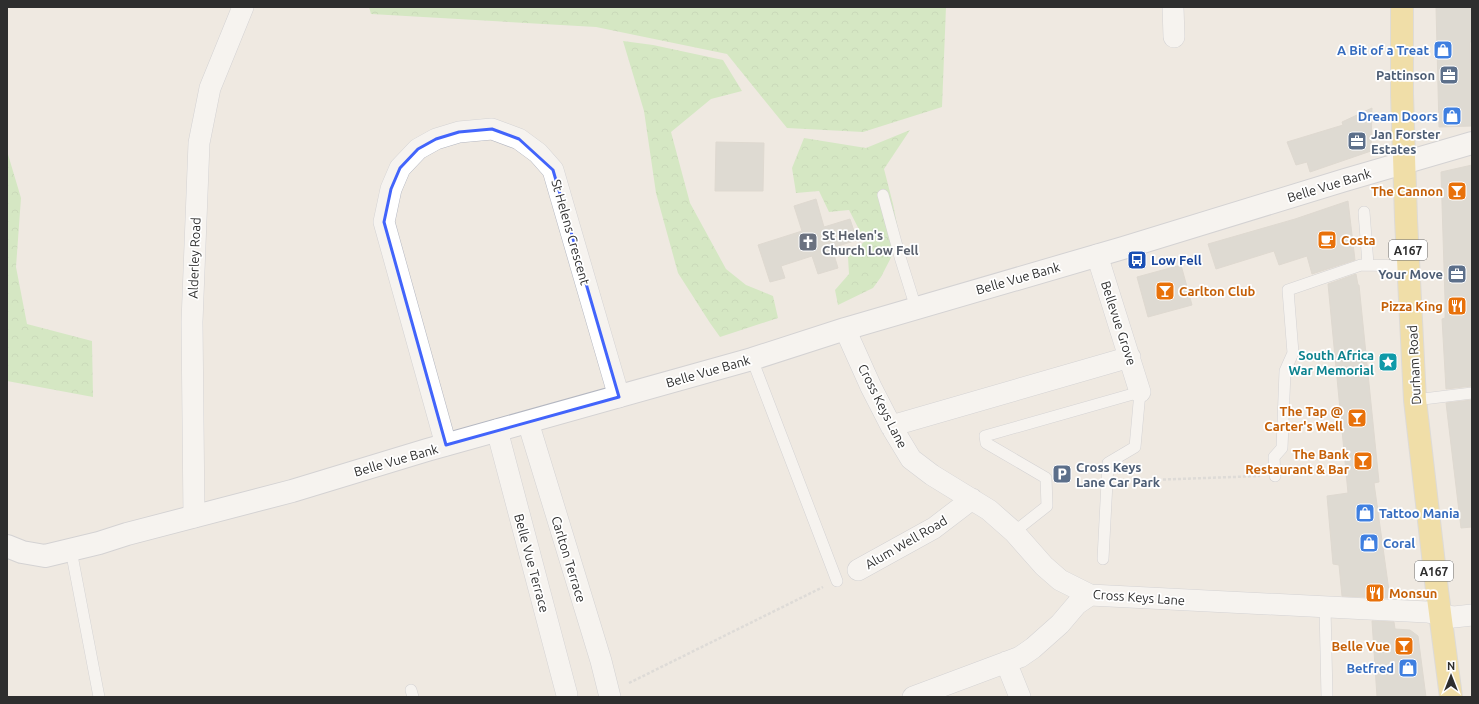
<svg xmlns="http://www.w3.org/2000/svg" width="1479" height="704" font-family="Ubuntu,sans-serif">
<defs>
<pattern id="forest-crowns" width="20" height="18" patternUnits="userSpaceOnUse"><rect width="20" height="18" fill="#b6e59e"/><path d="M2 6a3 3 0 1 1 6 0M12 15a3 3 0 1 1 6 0" fill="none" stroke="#9dc588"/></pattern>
</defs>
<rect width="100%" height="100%" fill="#efe9e1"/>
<path fill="url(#forest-crowns)" d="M369,7H946L942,107L863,132L787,128L727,54L596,27L371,14Z
M623,41L653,45L723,60L742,91L711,99L671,132L690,203L726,269L746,285L773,296L778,318L720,337L710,323L678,273L656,193L644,111Z
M910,130L884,169L893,204L900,240L881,277L873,288L838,305L835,290L849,274L848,257L865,241L849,210L829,212L819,191L796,193L792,168L804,138L866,148Z
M7,151L21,198L16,267L27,324L92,341L93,397L7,381Z"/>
<path fill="#cbc7bf" stroke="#cbc5ba" d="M1436,7H1472V42H1470L1472,126L1439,127Z
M1372,108L1371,151L1310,172L1307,162L1296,165L1287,142L1343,125L1342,122Z
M716,142L764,143L763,191H715Z
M1472,165V386L1446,389L1442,319L1445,318V300L1441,172Z
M816,199L824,227L850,219L857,240L832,248L838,268L818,274L812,256L781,266L785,278L770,282L758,245L802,231L794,206Z
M1348,201L1355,260L1312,274L1307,256L1279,265L1274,251L1216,269L1208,244L1295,219Z
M1181,265L1192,305L1148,317L1137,277Z
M1356,274L1358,285H1359L1379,482L1374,483L1390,598L1342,596L1339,565L1333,564L1327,496L1348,493L1328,284Z
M1472,400V527L1461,528L1446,403Z
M1372,621L1394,622L1395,629L1410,630L1418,636L1426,697H1377Z"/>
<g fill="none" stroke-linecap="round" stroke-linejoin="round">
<defs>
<path id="service" d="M883,195L900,257L916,308
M1364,212L1368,264
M752,359L837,581
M1415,400L1472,393
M1275,476L1274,457L1282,448L1285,371L1293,353L1288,290L1361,265L1409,266
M1014,532L1047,506L1046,478L986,443L985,436L1140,392L1135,447L1108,463L1103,559
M71,550L99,697
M1325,607L1327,697
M411,690L413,697"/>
<path id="minor" d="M1173,7L1174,37
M1097,255L1140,392
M845,329L871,387L891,426L911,459L932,475L989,510L1014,532L1044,566L1060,580L1090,595L1427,612L1454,617L1472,615
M528,422L601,661L610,697
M891,426L1130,357
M497,430L567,695
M446,445L384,222L391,189L400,168L418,149L436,139L459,132L492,129L519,139L538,153L553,170L619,397
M194,517L192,322L199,143L210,88L243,7
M858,570L934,528L972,499
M1006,662L1020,697
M913,697L1020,657L1033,648L1060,624L1077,604L1090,595"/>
<path id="tertiary" d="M7,546L22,552L45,556L99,543L127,534L292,491L427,450L752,359L845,329L1123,248L1345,180L1472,143"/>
<path id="primary" d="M1402,7V94L1406,219L1415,400L1437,590L1451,697"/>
</defs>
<use href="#service" stroke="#b4b7c1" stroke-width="12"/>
<use href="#minor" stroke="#b4b7c1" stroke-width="22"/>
<use href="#tertiary" stroke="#b4b7c1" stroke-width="24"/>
<use href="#primary" stroke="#c9c9c9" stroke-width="24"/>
<path stroke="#c9c9c9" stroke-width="2.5" stroke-dasharray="3 2" stroke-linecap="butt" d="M1123,481L1260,476
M629,683L823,587"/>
<use href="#service" stroke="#fff" stroke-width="11"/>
<use href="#minor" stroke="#fff" stroke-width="21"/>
<use href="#tertiary" stroke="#fff" stroke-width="22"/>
<use href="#primary" stroke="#f2d163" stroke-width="22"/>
</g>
<path d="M0 0H1479V704H0ZM492,129L519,139L553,170L619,397L446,445L384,222L391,189L400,168L418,149L436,139L459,132Z" fill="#efe9e1" fill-opacity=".55" fill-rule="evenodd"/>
<path fill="none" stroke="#4264fb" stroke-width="3" stroke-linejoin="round" d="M492,129L519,139L553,170L619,397L446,445L384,222L391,189L400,168L418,149L436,139L459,132Z"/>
<defs>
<symbol id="shop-square" viewBox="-11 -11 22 22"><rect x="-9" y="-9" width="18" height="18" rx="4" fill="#3f7fe0" stroke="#fff"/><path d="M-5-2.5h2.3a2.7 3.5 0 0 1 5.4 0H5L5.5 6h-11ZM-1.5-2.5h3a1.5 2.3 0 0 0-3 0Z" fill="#fff"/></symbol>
<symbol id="office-square" viewBox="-11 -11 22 22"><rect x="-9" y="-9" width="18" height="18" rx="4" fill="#5c6f8a" stroke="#fff"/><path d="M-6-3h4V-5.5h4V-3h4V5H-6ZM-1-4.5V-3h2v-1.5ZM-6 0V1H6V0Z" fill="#fff"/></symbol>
<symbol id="bar-square" viewBox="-11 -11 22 22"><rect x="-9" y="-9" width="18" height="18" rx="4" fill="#e8710a" stroke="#fff"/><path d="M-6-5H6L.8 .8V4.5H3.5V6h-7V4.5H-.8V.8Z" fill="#fff"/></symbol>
<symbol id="cafe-square" viewBox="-11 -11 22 22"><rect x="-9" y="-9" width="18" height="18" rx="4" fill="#e8710a" stroke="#fff"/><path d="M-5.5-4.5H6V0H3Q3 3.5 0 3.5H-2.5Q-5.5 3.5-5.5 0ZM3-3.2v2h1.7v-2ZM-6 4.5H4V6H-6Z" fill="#fff"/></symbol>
<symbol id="church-square" viewBox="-11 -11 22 22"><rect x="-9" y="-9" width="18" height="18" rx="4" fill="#6b7280" stroke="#fff"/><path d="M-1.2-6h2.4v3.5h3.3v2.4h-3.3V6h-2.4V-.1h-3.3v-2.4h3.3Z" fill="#fff"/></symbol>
<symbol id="bus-square" viewBox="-11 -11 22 22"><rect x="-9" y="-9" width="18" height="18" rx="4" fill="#1a4fb4" stroke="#fff"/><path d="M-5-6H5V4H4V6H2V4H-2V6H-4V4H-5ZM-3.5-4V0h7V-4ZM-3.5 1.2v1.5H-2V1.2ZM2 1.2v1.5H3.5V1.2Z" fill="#fff"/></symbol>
<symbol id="restaurant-square" viewBox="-11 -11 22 22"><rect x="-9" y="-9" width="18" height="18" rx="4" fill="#e8710a" stroke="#fff"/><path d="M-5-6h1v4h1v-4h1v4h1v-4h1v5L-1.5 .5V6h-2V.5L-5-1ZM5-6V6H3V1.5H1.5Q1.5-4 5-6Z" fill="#fff"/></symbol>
<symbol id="sight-square" viewBox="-11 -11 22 22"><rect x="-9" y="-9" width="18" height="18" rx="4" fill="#0f9aa8" stroke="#fff"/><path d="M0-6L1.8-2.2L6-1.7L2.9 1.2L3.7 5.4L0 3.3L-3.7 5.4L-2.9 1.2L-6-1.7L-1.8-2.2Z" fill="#fff"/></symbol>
<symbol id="parking-square" viewBox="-11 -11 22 22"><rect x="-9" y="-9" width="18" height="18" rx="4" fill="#5c6f8a" stroke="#fff"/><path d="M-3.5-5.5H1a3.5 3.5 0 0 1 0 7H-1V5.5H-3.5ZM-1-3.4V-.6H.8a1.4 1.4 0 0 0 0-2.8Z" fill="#fff"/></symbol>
</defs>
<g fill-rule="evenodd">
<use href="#shop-square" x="1432" y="39" width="22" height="22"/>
<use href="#office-square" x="1438" y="64" width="22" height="22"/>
<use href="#shop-square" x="1441" y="105" width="22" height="22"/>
<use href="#office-square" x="1346" y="130" width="22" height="22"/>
<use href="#bar-square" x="1446" y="180" width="22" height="22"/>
<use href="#cafe-square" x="1316" y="229" width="22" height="22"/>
<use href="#church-square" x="797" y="231" width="22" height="22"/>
<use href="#bus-square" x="1126" y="249" width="22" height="22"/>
<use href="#office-square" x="1446" y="263" width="22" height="22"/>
<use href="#bar-square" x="1154" y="280" width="22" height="22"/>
<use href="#restaurant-square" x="1446" y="295" width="22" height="22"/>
<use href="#sight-square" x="1377" y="351" width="22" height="22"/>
<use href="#bar-square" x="1346" y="407" width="22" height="22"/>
<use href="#bar-square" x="1352" y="450" width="22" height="22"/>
<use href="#parking-square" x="1051" y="463" width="22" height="22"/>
<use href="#shop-square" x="1354" y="502" width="22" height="22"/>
<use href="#shop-square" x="1358" y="532" width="22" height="22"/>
<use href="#restaurant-square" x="1364" y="582" width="22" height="22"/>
<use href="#bar-square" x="1393" y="635" width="22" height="22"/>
<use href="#shop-square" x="1397" y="657" width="22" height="22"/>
</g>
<g text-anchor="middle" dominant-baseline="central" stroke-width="3.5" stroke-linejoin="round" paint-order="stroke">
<g fill="#fff" stroke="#6d6d6d" stroke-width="1">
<rect x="1389" y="240" width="38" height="20" rx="3"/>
<rect x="1415" y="561" width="38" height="20" rx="3"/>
</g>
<g font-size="12" font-weight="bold" fill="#2e2e2e">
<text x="1408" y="250">A167</text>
<text x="1434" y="571">A167</text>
</g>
<g font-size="13" font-weight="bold" fill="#366cbe" stroke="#fff" text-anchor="end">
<text x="1429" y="50">A Bit of a Treat</text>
<text x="1438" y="116">Dream Doors</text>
<text x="1379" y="513" text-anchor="start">Tattoo Mania</text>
<text x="1383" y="543" text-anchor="start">Coral</text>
<text x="1394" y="668">Betfred</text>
</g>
<g font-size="13" font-weight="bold" fill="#4e5e75" stroke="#fff" text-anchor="end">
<text x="1435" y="75">Pattinson</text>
<text x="1371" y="134" text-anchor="start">Jan Forster<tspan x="1371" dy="15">Estates</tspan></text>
<text x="1443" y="274">Your Move</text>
<text x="1076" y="467" text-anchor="start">Cross Keys<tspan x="1076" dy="15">Lane Car Park</tspan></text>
</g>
<g font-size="13" fill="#2e2e2e" stroke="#fff">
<text transform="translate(1329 185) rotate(-17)">Belle Vue Bank</text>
<text transform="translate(571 232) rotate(74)">St Helens Crescent</text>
<text transform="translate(194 258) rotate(-88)">Alderley Road</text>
<text transform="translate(1018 278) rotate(-16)">Belle Vue Bank</text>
<text transform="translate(1119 323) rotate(72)">Bellevue Grove</text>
<text transform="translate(1414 365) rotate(-93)">Durham Road</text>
<text transform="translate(708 371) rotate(-16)">Belle Vue Bank</text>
<text transform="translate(883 406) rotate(63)">Cross Keys Lane</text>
<text transform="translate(396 460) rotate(-16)">Belle Vue Bank</text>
<text transform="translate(906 542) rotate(-30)">Alum Well Road</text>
<text transform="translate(569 559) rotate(73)">Carlton Terrace</text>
<text transform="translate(532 563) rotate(75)">Belle Vue Terrace</text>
<text transform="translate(1139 597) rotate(4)">Cross Keys Lane</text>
</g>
<g font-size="13" font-weight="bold" fill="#c56008" stroke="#fff" text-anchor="end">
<text x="1443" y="191">The Cannon</text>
<text x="1341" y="240" text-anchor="start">Costa</text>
<text x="1179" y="291" text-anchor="start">Carlton Club</text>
<text x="1443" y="306">Pizza King</text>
<text x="1343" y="411">The Tap @<tspan x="1343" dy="15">Carter's Well</tspan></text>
<text x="1349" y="454">The Bank<tspan x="1349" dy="15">Restaurant &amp; Bar</tspan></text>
<text x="1389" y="593" text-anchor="start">Monsun</text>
<text x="1390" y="646">Belle Vue</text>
</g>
<g font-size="13" font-weight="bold" fill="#5b616d" stroke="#fff" text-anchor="start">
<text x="822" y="235">St Helen's<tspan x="822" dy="15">Church Low Fell</tspan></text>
</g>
<g font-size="13" font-weight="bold" fill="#164399" stroke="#fff" text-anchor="start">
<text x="1151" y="260">Low Fell</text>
</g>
<g font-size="13" font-weight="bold" fill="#0d838f" stroke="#fff" text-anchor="end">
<text x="1374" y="355">South Africa<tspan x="1374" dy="15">War Memorial</tspan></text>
</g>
</g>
<rect width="1479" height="704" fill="none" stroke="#2e2e2e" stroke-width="16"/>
<g transform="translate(1451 676)" stroke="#ffffff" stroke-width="3" paint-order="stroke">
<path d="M0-3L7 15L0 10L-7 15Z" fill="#2e2e2e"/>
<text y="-6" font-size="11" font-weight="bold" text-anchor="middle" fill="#2e2e2e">N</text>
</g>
</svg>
